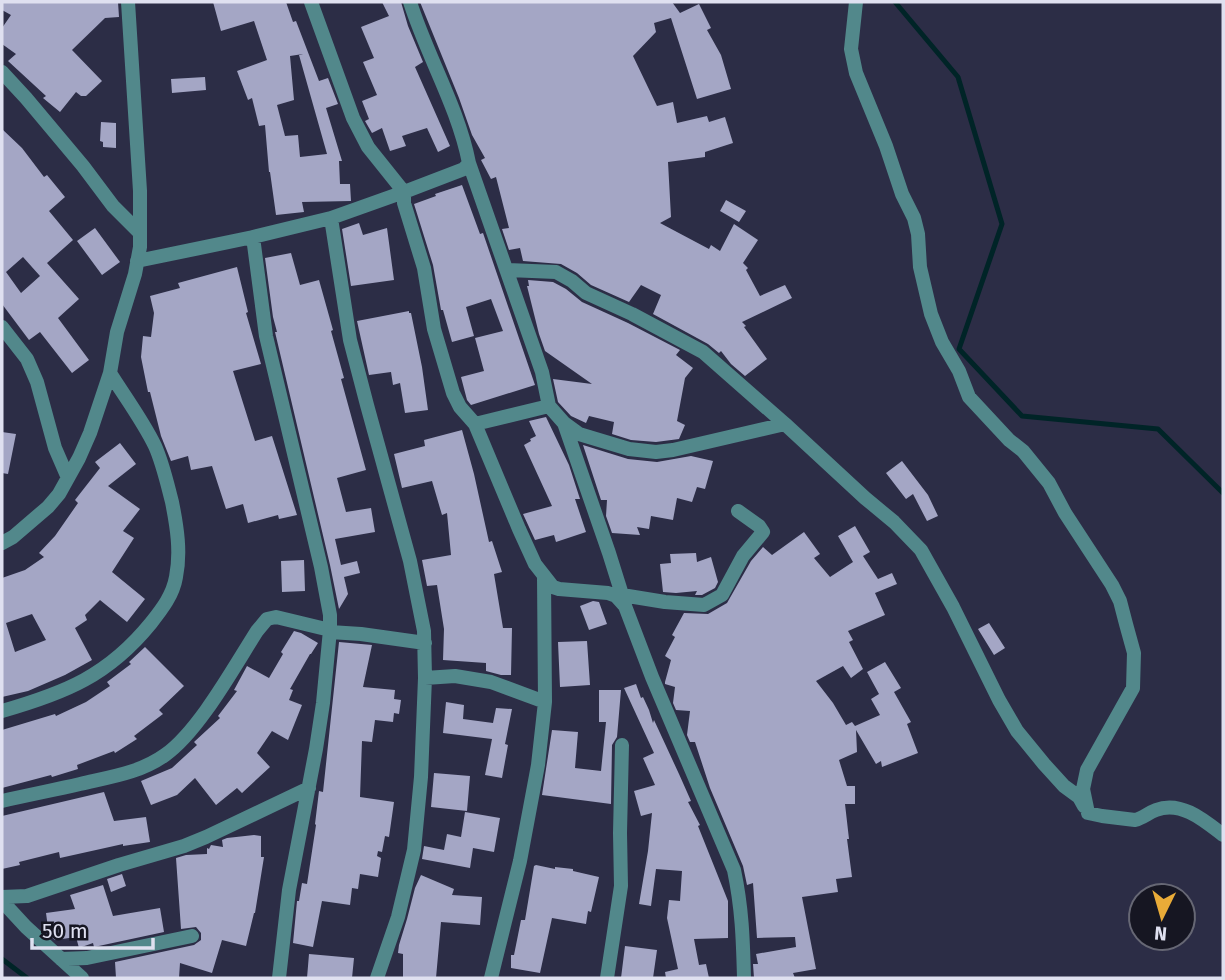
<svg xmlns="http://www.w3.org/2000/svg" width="1225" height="980" font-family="'Fira Sans',sans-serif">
<rect width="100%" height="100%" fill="#2c2d46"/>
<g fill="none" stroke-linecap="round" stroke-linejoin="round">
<path stroke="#002427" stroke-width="5" d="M895,2L958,77L1002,224L959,349L1022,416L1158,429L1223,493
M2,959L27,978"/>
</g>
<path fill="#a4a6c5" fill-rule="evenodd" d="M2,2H118L119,17L105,18L72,50L102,81L86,96H81L76,92L60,112L43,98L46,96L8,61L16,54L2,44V28L11,15L2,10Z
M213,2H286L293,22L296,21L319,81L328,78L338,104L326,108L342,161H339L340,184H350L351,201L302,202L304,212L276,215L270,172H269L265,125L259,126L252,98L248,100L237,71L267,60L254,21L221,31ZM303,54L299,55L327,154L300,157L298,135L285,136L277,105L294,100L290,56Z
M382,2H401L408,26L423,62L415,67L450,146L438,152L427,128L402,136L406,146L390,151L382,128L372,133L365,121L369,119L362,101L377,95L363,62L374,58L361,27L389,16Z
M420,2H672L680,13L699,4L711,28L707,30L721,55L731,89L697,99L671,18L654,23L656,32L633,56L657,106L673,102L677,123L707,116L709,122L725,117L733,143L705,152V157L668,162L671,217L660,223L709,249L711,245L720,251L734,224L758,240L743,263L748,268L746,270L760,296L785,285L792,298L742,322L746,326L744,327L767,359L745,376L731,364L721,351L719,353L708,344L653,314L661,295L641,285L629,302L591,285L577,273L561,264L523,261L520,248L509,250L502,229L509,228L496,177L491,179L481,160L485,158L472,135L459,98Z
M205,77L206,90L172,93L171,79Z
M101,122L116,123V148L103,147V142L100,141Z
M2,129L22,148L44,177L47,175L65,197L49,211L73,240L47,263L79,299L58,318L89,360L72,373L40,332L29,340L2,304ZM23,257L40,276L21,293L6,272Z
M462,185L480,234L483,233L535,385L471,405L467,400L461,377L484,371L475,338L503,331L491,299L466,307L474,336L452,342L443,310H441L433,265L414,204L436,196L435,194Z
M726,200L746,211L739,222L720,211Z
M359,223L363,235L387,228L394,280L351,286L342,229Z
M95,228L120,262L102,275L77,241Z
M291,253L300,285L319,280L333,330L331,331L344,378L341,379L366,470L337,478L346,512L371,508L375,532L335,539L341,565L357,561L360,573L344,577L348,594L339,609L330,565L275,332H277L273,317L265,258Z
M237,267L248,312L246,313L261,364L233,371L255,441L272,436L297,515L279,519L278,515L248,523L243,504L226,509L212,466L191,470L188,456L171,461L161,436L150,392H148L141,357L143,336L151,337L154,313L150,296L180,288L178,283Z
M528,280L553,282L566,289L582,302L628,323L680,350L676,355L693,368L685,378L677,421L685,425L679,439L656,442L631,440L612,434L614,422L589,416L586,423L571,416L558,402L553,379L592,384L545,351L539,334L527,286H529Z
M409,311V313H411L422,367L428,410L405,413L400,383L393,385L391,372L369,375L357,321Z
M546,417L569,465L580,499H575L586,532L556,542L554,535L535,540L523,514L552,506L524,445L531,441L530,439L536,436L529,421Z
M462,430L474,474L489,542L492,541L502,572L494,574L503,628H512L511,675H501L486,671V663L443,660L444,629L437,585L427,586L422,560L451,555L447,513L442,515L432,481L402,488L394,454L425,446L424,440Z
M2,432L16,434L8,474L2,473Z
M120,443L136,464L108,486L140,509L123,531L134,538L112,572L145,599L127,622L100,600L85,615L87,620L75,628L92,660L65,675L28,691L2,697V578L25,570L44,557L39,553L55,536L78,503L75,500L100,468L95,462ZM32,614L46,640L15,652L6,623Z
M583,445L628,459L657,462L691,456L713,461L705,489L697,487L692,502L677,498L673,520L651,516L649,529L637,527L640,535L612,533L606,516L607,500H601Z
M902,461L928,495L938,516L927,521L913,494L906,499L886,473Z
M855,526L870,552L863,556L878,579L892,573L897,584L875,593L885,615L848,631L853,640L849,642L863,669L851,678L843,666L816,681L833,703L846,725L852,722L855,726L880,715L871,699L879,694L867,672L885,662L901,688L894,692L911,722L907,724L918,753L882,767L881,761L876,764L856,730L857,752L839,760L847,786H855V804H845L849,839H847L852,877L836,879L838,892L802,897L816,969L793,973L795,978H754L753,964H758L756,954L796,947L795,937L757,938L753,883L747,885L743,866L710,788L695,742H690L687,735L690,711L676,710L673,703L675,687L665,684V682L671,660L665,656L675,637L672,635L684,613L708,614L727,603L751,561L763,547L772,555L804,532L820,554L814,558L830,577L853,562L838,536Z
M696,553L697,562L711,557L718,582L715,588L702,595H695L697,591L676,593L663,592L660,564L671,563L670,554Z
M304,560L305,591L282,592L281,561Z
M593,601L599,602L607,624L589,630L580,606Z
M989,623L1005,648L994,655L978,629Z
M294,631L301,633L318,643L311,654H310L290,689L293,690L289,700L302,705L288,740L272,731L257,753L270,767L242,793L237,788L216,805L195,778L177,795L151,805L141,781L172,768L197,745L194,742L220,718L218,716L237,691L234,690L247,666L269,678L283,654L281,652Z
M587,641L590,685L560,687L558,642Z
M339,642L372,645L363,687L395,690L394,699L401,700L399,714L394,713L393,722L375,720L372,742L362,741L360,797L394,802L389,837L385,836L382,852L378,851L377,856L381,858L378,877L360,874L358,889L352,888L350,905L322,901L313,947L293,943L297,901H299L302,883L307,884L316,825L315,824L319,791L323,792Z
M145,647L184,686L159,710L163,714L134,736L137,739L115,753L114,751L77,765L78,769L52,777L51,775L2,788V730L55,714L56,716L86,702L110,686L107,682L131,664L129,662Z
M636,684L641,698L643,697L649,710L653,723L654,720L679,774L691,801L688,802L700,825L698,826L728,901V938L694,939L699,965L706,964L709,978H666L665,972L678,969L667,918L669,900L680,901L682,871L656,869L651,906L639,904L648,851L652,813L641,816L634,791L655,785L643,758L654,753L624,688Z
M599,690H621L617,737L612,745L611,804L542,795L552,730L578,732L575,768L601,771L606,722H599Z
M446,702L464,705L463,719L493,723L496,708L512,709L505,744L508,745L502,778L485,775L492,739L443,733Z
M434,773L470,776L467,811L431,807Z
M104,792L114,821L146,817L150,842L123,846V844L60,858L59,852L19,862L20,865L2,869V816Z
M465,812L500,818L494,852L473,848L470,868L422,859L424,846L444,850L447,834L461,837Z
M254,835L261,836V857H264L255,913H254L246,946L222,940L212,973L180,963L179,978H116L115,962L194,945L201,940V933L196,927L181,929L176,858L186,855L207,854V848L209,849L211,845L223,847L222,840L227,838Z
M536,865L555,869V867L573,869V871L599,877L591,912L588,911L586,924L552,918L540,973L511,968V955H514L521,920H525L534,866Z
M122,874L126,886L111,892L107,879Z
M421,875L454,889L452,895L482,897L480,925L441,922L436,978H403V954L398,953L399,945L407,919L415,888Z
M103,885L113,916L160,908L164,932L94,947L93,943L79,948L76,937L55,940L49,935L46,913L75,909L70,895Z
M625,946L657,950L653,978H621Z
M309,954L354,958L352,978H307Z"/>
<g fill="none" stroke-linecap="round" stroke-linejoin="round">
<path stroke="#52888b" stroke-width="14" d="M410,2C427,56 458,107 469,163L464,169L404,192V203L424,268L434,329L453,393L460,407L475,424L519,529L535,564L553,587L559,589L608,593L616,596L625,606L652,677L734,870C742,908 743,939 744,978
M856,2L851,49L856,73L886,146L902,194L914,218L918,234L920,267L931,314L942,342L959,371L969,397L1009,440L1023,451L1049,483L1065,513L1112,585L1120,601L1126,624L1134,653L1133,688L1087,770L1083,789L1088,813L1102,816L1135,820C1143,818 1148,813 1156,810C1181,800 1205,821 1223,835
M2,72L26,98L83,166L113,206L140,233
M469,163L542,372L549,406L564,423L579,434L629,449L656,452L673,450L785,424
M331,218L350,340L367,405L410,561L424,631L425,678L421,777L414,850L398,917L377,978
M253,237L266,336L321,567L330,615V630L323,703L316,749L289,890L279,978
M137,261L253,237L331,218L404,192L368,147L353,118L311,2
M507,270L556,272L572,281L586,293L632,314L703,352L785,424L865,498L894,522L921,550L953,607L999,700L1017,731L1044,764L1064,786L1079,797L1084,806
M2,327L27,359L37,382L55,448L68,478
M564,423L609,553L625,604
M475,424L549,406
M2,543L13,537L48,507L59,494L79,458L90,433L110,373L117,332L135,274L140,247V191L128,2
M622,595L665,602L704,605L722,595L743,556L763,532L759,526L738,511
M330,632L361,634L425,643
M425,678L455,676L491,682L545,702
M2,711C65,693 108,676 151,623C162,609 173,595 176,577C181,552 177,527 172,502C167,483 163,464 155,446C143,421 125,397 110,373
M2,801C28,795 54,790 80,784C110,777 140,773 165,755C199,731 234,667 257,631L267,619L276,617L330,630
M2,897L27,896L119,865L184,846L206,837L309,788
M2,901L26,927L82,978
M61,959L87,958L192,936
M491,978L520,861L538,765L545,702L544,577
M607,978L621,886L620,833L622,745"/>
</g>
<rect width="1225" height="980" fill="none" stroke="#dfe0f0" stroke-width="7"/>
<g transform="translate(1162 917) rotate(185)"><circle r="33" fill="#161622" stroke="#666774" stroke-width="2"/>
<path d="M0-5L12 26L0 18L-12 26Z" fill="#e9ab38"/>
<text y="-10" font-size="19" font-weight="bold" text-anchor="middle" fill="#dfe0f0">N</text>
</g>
<path d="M32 938v10h121v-10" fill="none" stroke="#dfe0f0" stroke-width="3.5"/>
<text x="42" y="938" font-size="21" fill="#dfe0f0" stroke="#161622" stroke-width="5" paint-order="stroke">50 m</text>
</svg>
